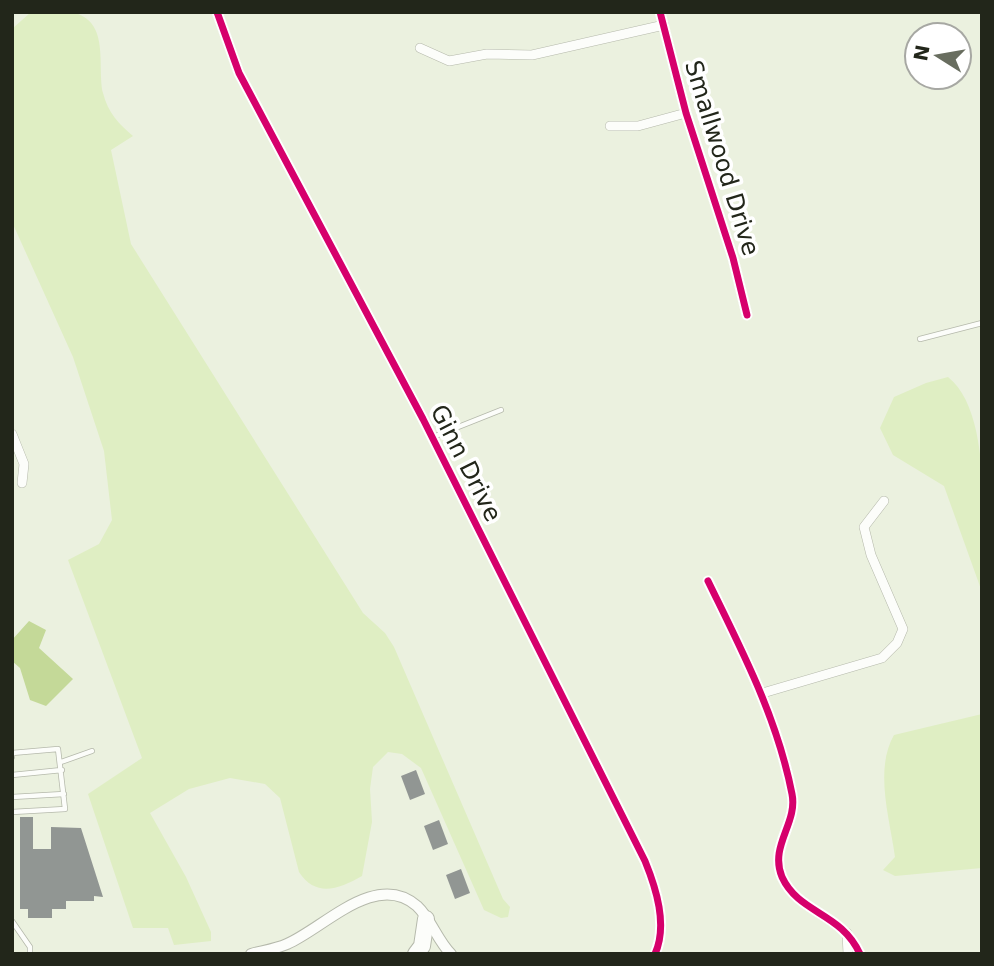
<svg xmlns="http://www.w3.org/2000/svg" width="994" height="966" font-family="'DejaVu Sans',sans-serif">
<rect width="100%" height="100%" fill="#ebf1df"/>
<path fill="#dfeec3" d="M31,12C45,12 62,10 75,13C110,23 97,66 103,93C108,113 119,124 133,136L111,150L131,244L363,613L385,633L394,647L503,899L510,907L508,917L501,918L484,910L421,768L402,754L388,752L373,767L370,789L372,822L362,876C339,889 316,898 299,872L280,798L265,784L230,778L189,789L150,813L186,877L211,932V941L174,945L168,928H133L88,794L142,758L68,560L99,544L112,520L104,451L73,357L12,222V29Z
M948,377C994,413 982,536 982,592L944,486L893,455L880,428L894,397L926,383Z
M982,714V868L895,876L883,870L895,857C890,819 874,770 894,735Z"/>
<path fill="#c4d998" d="M29,621L46,630L39,648L73,679L46,706L30,700L20,668L12,661V640Z"/>
<path fill="#919693" d="M416,770L425,794L410,800L401,776Z
M20,817H33V849H51V827L81,828L103,897L94,896V901H66V909H52V918H28V909H20Z
M439,820L448,844L433,850L424,826Z
M461,869L470,893L455,899L446,875Z"/>
<g fill="none" stroke-linecap="round" stroke-linejoin="round">
<defs>
<path id="service" d="M920,339L982,323
M433,437L501,410
M12,757V753L58,749L65,809L12,812
M61,762L92,751
M12,775L62,770
M12,797L64,794
M12,921L30,947V954"/>
<path id="minor" d="M217,12L239,73L423,419L645,861C656,888 668,925 655,954
M660,12L686,113L733,258L747,315
M420,48L449,61L487,54L532,55L664,25
M610,126H638L686,113
M12,434L24,464L22,483
M708,581C742,651 777,717 792,794C798,823 769,846 782,877C799,914 841,912 860,954
M763,693L882,658L897,643L903,629L871,555L864,527L884,501
M847,933L848,954"/>
<path id="tertiary" d="M251,954C262,951 276,949 287,944C324,928 376,870 417,906C431,919 437,940 451,954"/>
<path id="motorway" d="M416,954L422,946L426,919"/>
</defs>
<use href="#service" stroke="#b5b9ab" stroke-width="6"/>
<use href="#minor" stroke="#b5b9ab" stroke-width="10"/>
<use href="#tertiary" stroke="#b5b9ab" stroke-width="12"/>
<use href="#motorway" stroke="#b5b9ab" stroke-width="18"/>
<use href="#service" stroke="#fcfdfa" stroke-width="4.5"/>
<use href="#minor" stroke="#fcfdfa" stroke-width="9"/>
<use href="#tertiary" stroke="#fcfdfa" stroke-width="10"/>
<use href="#motorway" stroke="#fcfdfa" stroke-width="16"/>
<defs>
<path id="cycleway" d="M217,12L239,73L423,419L645,861C656,888 668,925 655,954
M660,12L686,113L733,258L747,315
M708,581C742,651 777,717 792,794C798,823 769,846 782,877C799,914 841,912 860,954"/>
</defs>
<use href="#cycleway" stroke="#fff" stroke-width="11"/>
<use href="#cycleway" stroke="#d6006c" stroke-width="7"/>
</g>
<g text-anchor="middle" dominant-baseline="central" stroke-width="7" stroke-linejoin="round" paint-order="stroke">
<g font-size="24" fill="#22261a" stroke="#fff">
<text transform="translate(722 158) rotate(73)">Smallwood Drive</text>
<text transform="translate(466 463) rotate(63)">Ginn Drive</text>
</g>
</g>
<rect width="994" height="966" fill="none" stroke="#22261a" stroke-width="28"/>
<g transform="translate(938 56) rotate(281)"><circle r="33" fill="#ffffff" stroke="#a7a8a3" stroke-width="2"/>
<path d="M0-5L12 26L0 18L-12 26Z" fill="#686d5f"/>
<text y="-10" font-size="19" font-weight="bold" text-anchor="middle" fill="#22261a">N</text>
</g>
</svg>
